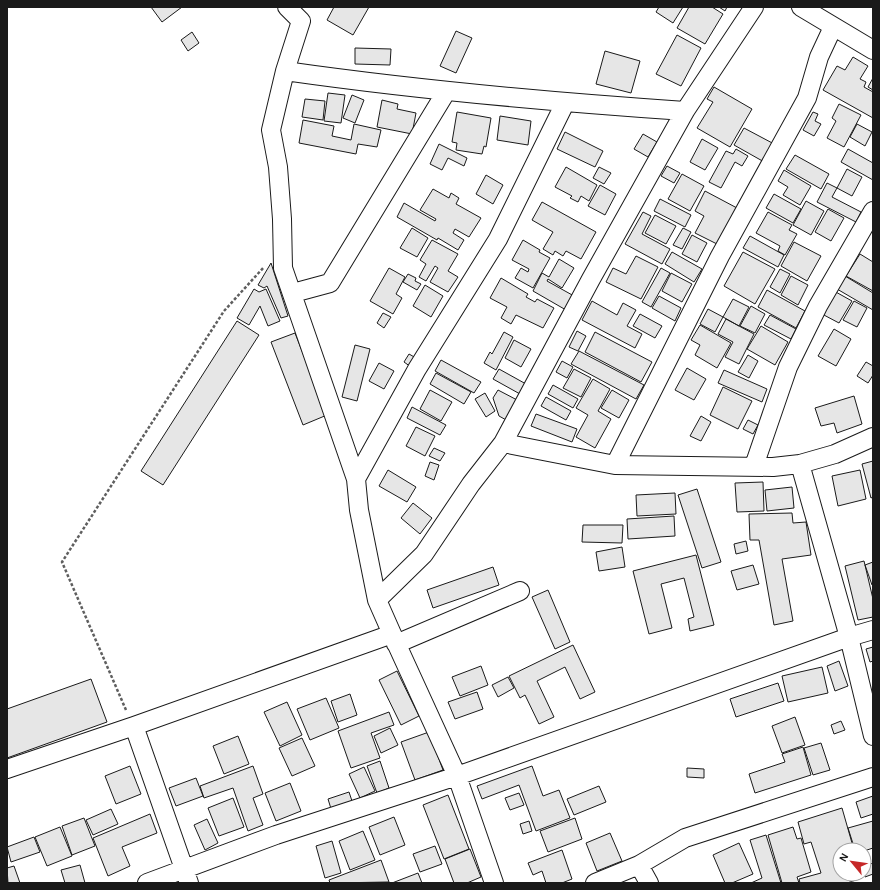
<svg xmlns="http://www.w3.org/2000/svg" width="880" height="890" font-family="'Alegreya Sans',sans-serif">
<rect width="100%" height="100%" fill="#fff"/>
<path fill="#e6e6e6" stroke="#1a1a1a" d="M151,7H182L162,22Z
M334,7H369L353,35L327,20Z
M659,7H683L673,23L656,12Z
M689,7H712L723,14L705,44L677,28Z
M719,7H727L725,11Z
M456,31L472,38L456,73L440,66Z
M192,32L199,43L188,51L181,40Z
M677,35L701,48L681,86L656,74Z
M355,48L391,49L390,65L355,64Z
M605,51L640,61L631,93L596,84Z
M853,57L868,66L860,79L866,82L864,87L873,92V118L823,90L837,66L845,70Z
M873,78V90L868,87Z
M714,87L752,109L730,147L697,128L713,102L707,99Z
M328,93L345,95L341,123L324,121Z
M352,95L364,100L355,123L343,118Z
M305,99L325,101L323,120L302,117Z
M382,100L398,104L397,109L416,113L412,134L377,127Z
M839,104L861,115L844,147L827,138L836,121L832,118Z
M457,112L491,118L486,147L484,146L482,154L456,150L457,143L452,142Z
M813,112L818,114L815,121L821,124L814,136L803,130Z
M500,116L531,121L528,145L497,140Z
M303,120L334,126L332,136L351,140L354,124L381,130L377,147L358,144L356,154L299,143Z
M857,124L872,132L865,146L850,137Z
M744,128L776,145L766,163L734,145Z
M565,132L603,151L595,167L557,149Z
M643,134L657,142L648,157L634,149Z
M702,139L718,148L705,170L690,162Z
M439,144L467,158L464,166L448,158L442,170L430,164Z
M736,149L748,156L742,166L735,162L721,188L709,182L726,151L733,154Z
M848,149L873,163V180L841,162Z
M795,155L829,174L821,189L786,169Z
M667,166L680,173L674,183L661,176Z
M566,167L597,185L589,201L581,196L578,202L570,198L572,196L555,187Z
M599,167L611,173L604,184L593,178Z
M847,169L862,177L852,196L837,188Z
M784,170L811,186L800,205L783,195L788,187L778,181Z
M682,174L704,186L690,211L668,199Z
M486,175L503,185L493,204L476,194Z
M827,183L837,188L832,197L861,212L856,222L817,202Z
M600,185L616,194L605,215L588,206Z
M433,189L449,198L451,193L459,198L456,204L481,218L469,237L455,229L453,233L464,240L458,250L438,238L437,240L397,217L404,203L435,221L436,219L420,210Z
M705,191L737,208L717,244L695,233L704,216L695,211Z
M774,194L801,209L793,223L766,208Z
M660,199L691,215L685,227L654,211Z
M806,201L824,211L811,235L793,225Z
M542,202L596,232L581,259L566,251L563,256L555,251L553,255L543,249L553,232L532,220Z
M828,209L844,218L831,241L815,232Z
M643,212L651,216L642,234L670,249L662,264L625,244Z
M768,212L792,225L789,230L797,234L785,255L778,251L780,246L756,233Z
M655,215L676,226L666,244L645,233Z
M412,228L428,238L417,257L400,248Z
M683,228L691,232L682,249L673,245Z
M692,235L707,243L697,262L682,254Z
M750,236L784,255L778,267L743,248Z
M432,240L458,254L448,271L458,277L448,292L430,282L438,268L435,266L426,281L419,277L426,264L420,260Z
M523,240L540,250L539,252L550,258L533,288L515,278L521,268L528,272L529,269L512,260Z
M794,242L821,256L807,281L781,266Z
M672,252L702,269L694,282L665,264Z
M743,252L775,269L755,304L724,286Z
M860,254L873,262V291L846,276Z
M636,256L658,267L641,299L606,282L613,268L626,274Z
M559,259L574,268L562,288L548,279L547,281L574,296L566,310L533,291L542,273L549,277Z
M271,263L288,316L281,318L267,286L264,288L258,285Z
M389,268L405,277L396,294L402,298L393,314L370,301Z
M661,268L670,273L651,307L642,302Z
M780,269L790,274L780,293L770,287Z
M671,273L692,284L682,302L662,291Z
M408,274L416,278L415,281L421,284L417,290L403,282Z
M791,276L808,285L798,305L781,295Z
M845,276L873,293V310L837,289Z
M501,278L528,294L526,297L535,302L537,299L554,308L543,328L516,315L511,324L501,318L507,307L490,298Z
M425,285L443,296L431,317L413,306Z
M254,289L259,292L266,289L280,321L268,326L260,306L249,325L237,318Z
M767,290L805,311L796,328L758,307Z
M834,291L852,301L839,323L822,314Z
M659,296L681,308L675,321L652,308Z
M733,299L749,307L739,326L723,317Z
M592,301L617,315L623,303L636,310L627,326L642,334L635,348L582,320Z
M854,301L867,308L857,327L843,320Z
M751,306L765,314L755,333L740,326Z
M708,309L723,317L715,332L700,324Z
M383,313L391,317L384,328L377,323Z
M640,314L662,326L655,338L633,326Z
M770,315L796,329L791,339L764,325Z
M726,319L754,334L739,364L725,357L733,342L718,334Z
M237,321L259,335L163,485L141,471Z
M700,325L731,343L717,368L695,355L700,345L691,340Z
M761,326L788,342L775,365L747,349Z
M834,329L851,339L836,366L818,356Z
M577,331L586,336L578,351L569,347Z
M504,332L513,337L496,370L484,363L490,352L492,354Z
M595,332L652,362L641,382L585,352Z
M295,333L327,415L303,425L271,342Z
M514,340L531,349L521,367L505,358Z
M355,345L370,349L357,401L342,397Z
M579,351L644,385L636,399L571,364Z
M409,354L416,358L411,367L404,362Z
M748,355L758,361L749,378L738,372Z
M441,360L481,382L474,393L435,371Z
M562,361L573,367L567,378L556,372Z
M866,362L873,366V375L868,383L857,376Z
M379,363L394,371L384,389L369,381Z
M687,368L706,379L694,400L675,390Z
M499,369L526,384L520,394L493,379Z
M574,369L591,378L581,397L563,388Z
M724,370L767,389L762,402L718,383Z
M436,373L471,392L464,404L430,384Z
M593,379L610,389L598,411L611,419L595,448L576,437L588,415L576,408Z
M553,385L578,399L573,408L548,394Z
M723,387L752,401L738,429L710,415Z
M430,390L452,402L441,421L420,409Z
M498,390L519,401L508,421L499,416L493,398Z
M612,390L629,400L619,418L601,408Z
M485,393L495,411L486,417L475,399Z
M854,396L862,424L837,433L834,423L821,426L815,408Z
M546,397L571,411L566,420L541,406Z
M412,407L446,425L440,435L407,418Z
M536,414L577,429L572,442L531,426Z
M701,416L711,422L701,441L690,436Z
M748,420L758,425L753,434L743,429Z
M416,427L435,436L425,456L406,446Z
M434,448L445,453L440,461L429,456Z
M873,461V497L871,498L862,464Z
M430,462L439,465L434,480L425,476Z
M388,470L416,487L407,502L379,486Z
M860,470L866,499L838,506L832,476Z
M763,482L764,511L737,512L735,483Z
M792,487L794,508L767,511L765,490Z
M697,489L721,562L702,568L678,495Z
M675,493L676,514L637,516L636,495Z
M413,503L432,518L420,534L401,518Z
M792,513L793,523L806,522L811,555L782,559L793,621L774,625L759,540H750L749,514Z
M674,516L675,536L628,539L627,519Z
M583,525H623L622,543L582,542Z
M746,541L748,551L736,554L734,544Z
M622,547L625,567L599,571L596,552Z
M696,555L714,625L690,631L688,619L694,617L684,578L661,584L672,628L649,634L633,571Z
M864,561L873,599V617L858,620L845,566Z
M873,562V585H872L865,565Z
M753,565L759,584L737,590L731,571Z
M493,567L499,585L433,608L427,590Z
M548,590L570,642L555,649L532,597Z
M573,645L595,692L580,699L565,667L537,681L554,717L539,724L525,695L520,698L509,676Z
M873,647V661L870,662L866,649Z
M839,661L848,686L835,691L827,666Z
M481,666L488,685L460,696L452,677Z
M822,667L828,693L788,702L782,676Z
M397,671L419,716L401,725L379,680Z
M508,677L514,688L498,697L492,685Z
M91,679L107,722L7,758V709Z
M778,683L784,701L736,717L730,699Z
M477,692L483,709L455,719L448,702Z
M350,694L357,715L338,722L331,701Z
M326,698L339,728L310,740L297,709Z
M287,702L302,735L280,746L264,712Z
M389,712L394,725L371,733L380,758L351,768L338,731Z
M795,717L805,745L782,753L772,726Z
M841,721L845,730L834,734L831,725Z
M390,728L398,745L381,753L374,736Z
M429,732L443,770L415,780L401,742Z
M238,736L249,764L224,774L213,746Z
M302,738L315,766L292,776L279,748Z
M821,743L830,770L813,775L804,748Z
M803,747L811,775L755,793L749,774L785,762L782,754Z
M380,761L389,788L377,793L367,766Z
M130,766L141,794L116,804L105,776Z
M253,766L263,794L253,798L263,825L248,831L233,788L204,798L200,786Z
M532,766L543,796L559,790L570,818L536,831L519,785L482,799L477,786Z
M364,767L375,791L360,798L349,774Z
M687,768L704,769V778L687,777Z
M196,778L203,796L176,806L169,788Z
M290,783L301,811L276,821L265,793Z
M599,786L606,802L574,815L567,799Z
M349,792L353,804L332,812L328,799Z
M519,793L524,805L510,810L505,798Z
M448,795L469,849L444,859L423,805Z
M873,796V814L861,818L856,802Z
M233,798L244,827L219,836L208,808Z
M842,808L854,850H840V874H861L862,878L847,883H800L799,879L821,873L811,842L804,844L798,822Z
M111,809L118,824L93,835L86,820Z
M150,814L157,833L122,847L130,866L108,876L93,838Z
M394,817L405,845L380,855L369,827Z
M84,818L95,846L72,855L62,826Z
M575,818L582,839L548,852L540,831Z
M207,819L218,843L205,850L194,825Z
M529,821L532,831L523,834L520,824Z
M873,821V848L864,851L855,850L848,828Z
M60,827L72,856L47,866L35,837Z
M793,827L797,839L801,838L811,872L797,877L799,883H782L768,835Z
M363,831L375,860L350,870L339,841Z
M610,833L622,861L597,871L586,843Z
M766,835L781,883H751L762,878L750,840Z
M34,837L40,852L11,862L7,847Z
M332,841L341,873L325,878L316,846Z
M739,843L753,874L732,883H725L713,855Z
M435,846L442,864L420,872L413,854Z
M470,849L481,877L467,883H454L445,859Z
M562,850L572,879L562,883H546L542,871L533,875L528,863Z
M381,860L389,882L330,883L329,880Z
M873,863V874L865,877L864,866Z
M80,865L85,883H65L61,870Z
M14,866L20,883H8L7,868Z
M418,873L422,883H392Z"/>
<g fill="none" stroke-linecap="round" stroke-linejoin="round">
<defs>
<path id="minor" d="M287,7L301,21L285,71L271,130L278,167L282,219L283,268L356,479L359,510L377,600L392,634L457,776L494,883
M801,7L873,50
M285,71C418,90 551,102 685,111
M293,293L330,283L446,92
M503,443L591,279L685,111L754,7
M800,464L849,637L873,736
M615,465L720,256L807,98L819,57L833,27
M754,466L788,367L818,306L873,211
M356,479L417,369L498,239L565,103
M377,600L424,554L471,484L503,443L615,465L773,467L800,464L835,454L873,437
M396,644L520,591
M134,726L189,883
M7,769L134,726L392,634
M639,865L649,883
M147,883L276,835L457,776L849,637L873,630
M595,883L639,865L685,838L873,777"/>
</defs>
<use href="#minor" stroke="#1a1a1a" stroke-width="20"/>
<path stroke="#5f5f5f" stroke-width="2.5" stroke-dasharray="3 2" stroke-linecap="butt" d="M126,710L62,562L224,311L264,267"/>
<use href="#minor" stroke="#fff" stroke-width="18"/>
</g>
<rect width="880" height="890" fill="none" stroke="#1a1a1a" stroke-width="16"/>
<g transform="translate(852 862) rotate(299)"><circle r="19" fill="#ffffff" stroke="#a3a3a3"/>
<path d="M0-3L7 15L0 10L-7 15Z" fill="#c62828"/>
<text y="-6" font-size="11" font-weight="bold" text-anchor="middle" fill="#1a1a1a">N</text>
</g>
</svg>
